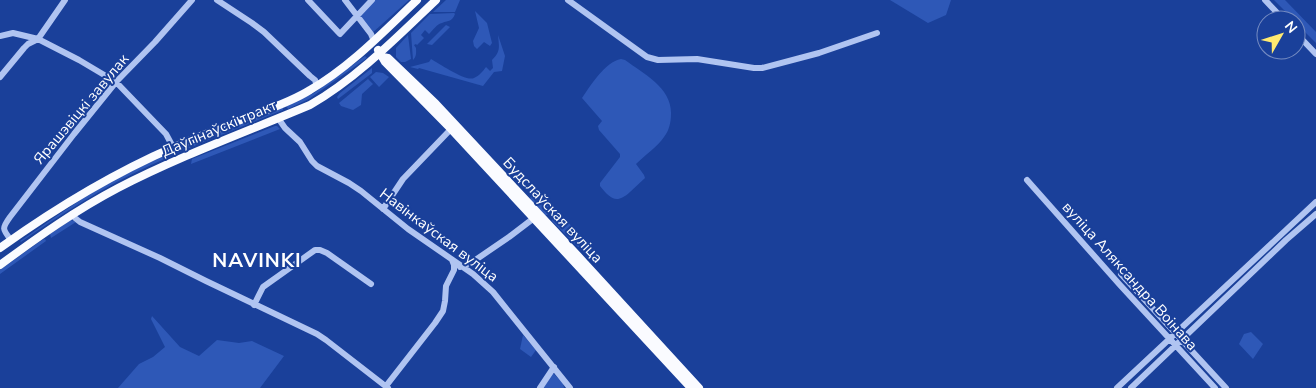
<svg xmlns="http://www.w3.org/2000/svg" width="1316" height="388" font-family="'Nunito Sans',sans-serif">
<rect width="100%" height="100%" fill="#1a409a"/>
<path fill="#2e58b7" d="M372,0H409L371,34L356,15Z
M446,0H460L455,12H433Z
M890,0H951L946,15L928,23Z
M1274,0H1285L1316,32V43L1296,23V20H1294Z
M475,11L487,23L492,43L490,46L484,42L477,49L474,46L473,41L479,28Z
M454,13L455,14C452,22 449,20 442,23C437,24 433,30 429,34L425,30L421,35L424,38L417,45L416,44L414,45L416,48C416,52 417,56 413,60L411,33L430,14Z
M446,25L450,27L432,45L427,44Z
M408,35L411,59L405,62H401L396,57V48Z
M498,35L505,56L502,71L494,72L483,86L419,68L418,69L410,67L429,62L431,59C440,64 466,82 474,78C479,76 483,71 486,67L490,71L493,68L492,60C501,51 499,47 498,35Z
M365,56L367,58L309,99L288,109L286,106L314,93Z
M621,59L625,60C644,74 672,88 671,114C671,122 669,131 664,137C658,146 644,156 636,164L644,175L645,178C640,183 635,187 630,192C616,205 610,198 600,186V183L620,157V154L599,130L598,126L602,121L582,98C591,85 605,62 621,59Z
M372,68V73L338,99L337,97L340,93Z
M376,72L383,73L389,77L379,87L370,77Z
M368,79L373,84L362,94L361,105L353,110L341,106L339,103Z
M283,107V110C239,128 193,145 149,166C103,187 62,214 21,242L20,241C53,219 85,195 120,177C173,150 228,130 283,107Z
M275,126H277L280,129L191,164L192,159Z
M537,190L555,208L547,215H545L530,200L531,196Z
M558,212L588,243L582,248L578,247L552,221V218Z
M71,220L76,222L51,238L50,234Z
M45,239L46,241L0,274V270L42,240Z
M152,316L180,347L199,356L217,340L239,343L252,341L284,356L260,388H118L139,364L153,357L165,347L151,319Z
M1251,332L1263,344L1253,359L1239,344L1244,334Z
M523,335L536,350L531,357L520,349Z
M553,373L563,383L564,388H543Z"/>
<g fill="none" stroke-linecap="round" stroke-linejoin="round">
<path stroke="#b0c4f1" stroke-width="6" d="M217,0L252,23L264,32L310,76L315,80L317,86
M308,0L340,34L372,0
M345,0L371,34L374,41
M568,0L647,57L658,60L697,59L754,68H762L819,53L877,33
M1265,0L1284,20
M1296,33L1316,54
M0,36L13,33L38,39L79,60L116,82L166,134L173,147
M0,77L24,48L28,44L38,39L65,0
M278,118L285,128L300,142L312,161L317,166L349,183L361,191L408,229L473,274L493,292L570,388
M1027,180L1120,285L1215,388
M383,209L403,179L451,129
M72,214L75,218L80,222L160,258L206,281L317,334L326,340L388,388
M11,240C2,229 2,228 10,217L74,134L116,82L155,42L192,0
M460,267L471,263L509,237L534,218
M1121,274L1226,388
M254,305L263,287L315,250H320L327,253L371,284
M386,386L435,323L443,311L445,301L446,286L454,270V265L452,260
M540,388L554,367
M1117,388L1316,202
M1131,388L1286,240L1316,214"/>
<path stroke="#fafbff" stroke-width="8" d="M378,50L385,62L451,129L691,388
M383,57L388,58L436,104L578,256L699,388
M0,248C53,210 114,173 174,147C198,137 223,127 248,117C269,109 291,102 310,90C351,66 383,32 417,0
M0,265C38,237 76,210 118,188C180,156 246,132 310,105C357,78 397,37 436,0"/>
</g>
<g text-anchor="middle" dominant-baseline="central" stroke-width="4" stroke-linejoin="round" paint-order="stroke">
<g font-size="15" fill="#fff" stroke="#1a409a">
<text transform="translate(81 109) rotate(-50)">Ярашэвіцкі завулак</text>
<text transform="translate(219 128) rotate(-23)">Даўгінаўскі тракт</text>
<text transform="translate(553 210) rotate(47)">Будслаўская вуліца</text>
<text transform="translate(439 235) rotate(37)">Навінкаўская вуліца</text>
<text transform="translate(1130 276) rotate(48)">вуліца Аляксандра Воінава</text>
</g>
<g font-size="20" font-weight="bold" letter-spacing="1" fill="#fff" stroke="#1a409a">
<text x="257" y="260">NAVINKI</text>
</g>
</g>
<g transform="translate(1281 35) rotate(51)"><circle r="24" fill="#1a409a" stroke="#768cc2"/>
<path d="M0-4L9 19L0 12L-9 19Z" fill="#ffea70"/>
<text y="-8" font-size="14" font-weight="bold" text-anchor="middle" fill="#ffffff">N</text>
</g>
</svg>
